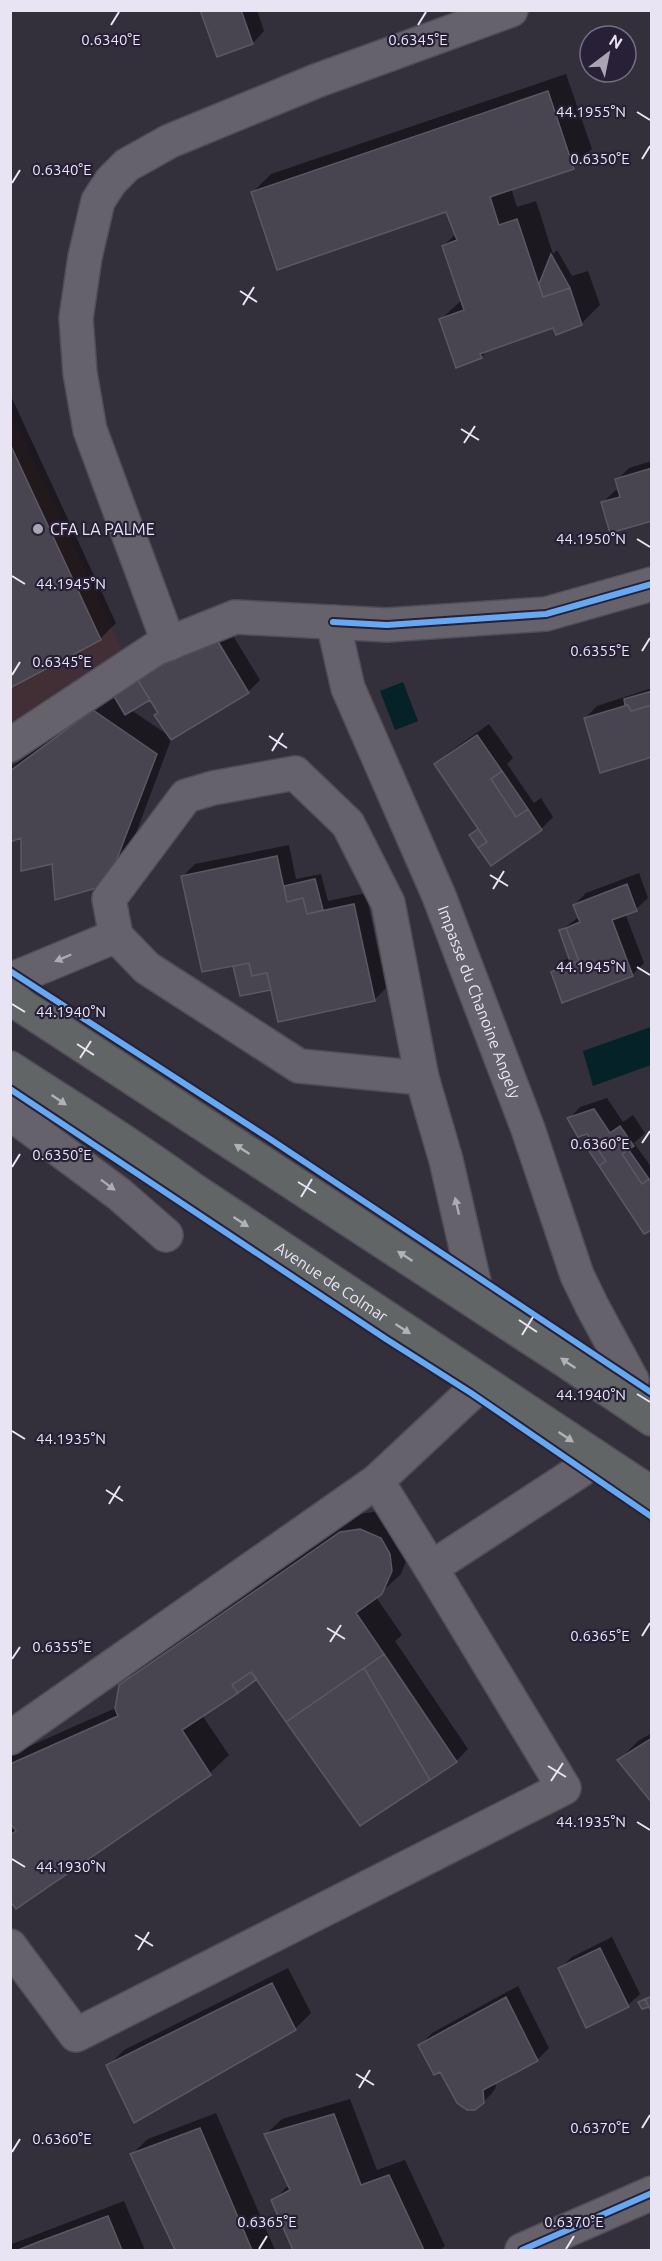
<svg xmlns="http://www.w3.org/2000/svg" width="662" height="2261" font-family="Ubuntu,sans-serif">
<rect width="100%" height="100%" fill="#332f3b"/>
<path fill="#412f35" d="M10,409L122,650L11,725H10Z"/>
<path fill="#052229" d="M403,682L418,721L395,730L380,691Z
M651,1027V1065L593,1086L583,1051Z"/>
<path fill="#0007" fill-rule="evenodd" d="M202,10H257L264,31L253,43Z
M566,74L592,149L573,167L511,188L517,207L536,201L553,254L557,250L572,276L588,271L600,305L581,324L554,326L490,349L481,357L441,319L462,300L443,246L456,234L447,210L253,192L271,174Z
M10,394L116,623L100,639L10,687Z
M652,461V520L603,502L615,491L620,489L617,480L629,468Z
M229,629L260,680L248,692L172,737L123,868L53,862L22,836L10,840V768L110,695L119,702L144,671ZM150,698L171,737L131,710Z
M652,688V755L585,718L597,706Z
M489,724L513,758L507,764L534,803L541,798L553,817L541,829L491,864L471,835L479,827L436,765L448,753Z
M289,845L296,879L321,874L328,901L366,893L386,988L374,1000L272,989L235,966L183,876L195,864Z
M639,873L648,898L636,909L625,913L644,963L632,975L552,972L564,960L571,958L560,931L579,917L574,905L586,893Z
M607,1098L623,1122L633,1115L645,1133L634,1143L652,1168V1228L589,1148L595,1142L588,1132L569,1119L580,1107Z
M379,1511L410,1551L401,1574L376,1597L402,1635L395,1641L468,1749L457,1760L360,1824L293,1718L257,1678L202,1715L229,1755L210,1773L17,1907L10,1898V1831L16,1827L10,1819V1755L120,1706V1686L139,1667L360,1514Z
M652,1733V1801L619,1760L638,1741Z
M612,1937L640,1994L628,2005L587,2026L560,1968L572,1957Z
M288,1968L311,2013L295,2029L108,2066L124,2050Z
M518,1986L549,2048L537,2060L495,2082L496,2087L492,2093L480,2106L441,2071L420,2045L432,2033Z
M350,2099L377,2170L405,2160L445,2246L440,2250H294L273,2201L289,2185L266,2134L282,2119Z
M216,2113L275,2250H177L132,2154L148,2139Z
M124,2201L145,2250H10L12,2244Z"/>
<path fill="#484550" stroke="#5c5863" stroke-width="1.5" d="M200,10H241L253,44L217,57Z
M548,91L574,169L490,197L499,225L517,219L543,297L570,288L582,325L556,335L553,328L480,354L482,358L456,368L439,319L464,310L442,246L457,240L446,212L277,270L251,192Z
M551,254L570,288L543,297L539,284Z
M10,444L101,640L10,688Z
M652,468V521L610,533L601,502L620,497L615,479Z
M217,640L249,693L171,740L154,715L158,713L136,677Z
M136,677L150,700L125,715L112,693Z
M652,691V705L631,711L628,705H625L624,699Z
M628,705L631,711L652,705V757L600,773L584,718Z
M93,710L157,754L107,885L55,900L52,864L21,871V838L10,842V771Z
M477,735L502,771L491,779L516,817L528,809L542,830L491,866L478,848L487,842L434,764Z
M502,771L528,809L516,817L491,779Z
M478,829L487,842L478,848L469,835Z
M277,856L287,902L303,898L307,914L354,904L375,1001L278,1022L267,973L252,976L249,963L202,972L181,876Z
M315,879L323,910L307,914L303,898L287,902L284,886Z
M627,884L637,911L612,920L633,976L562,1003L551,972L579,961L566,928L580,922L573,905Z
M566,928L579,961L571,964L559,930Z
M249,963L252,976L267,973L271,990L240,996L233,966Z
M594,1109L610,1133L620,1126L634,1146L622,1154L642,1184L649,1179L652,1183V1230L644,1234L599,1166L606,1161L587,1134L578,1137L567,1118Z
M594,1144L606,1161L599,1166L587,1148Z
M628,1149L649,1179L642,1184L622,1154Z
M360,1529L381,1538L390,1554L392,1571L382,1594L356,1613L384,1654L286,1722L251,1672L232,1685L238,1693L182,1730L211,1775L16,1909L10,1901V1835L16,1831L10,1822V1764L118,1716L115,1709L119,1685L340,1532Z
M384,1654L457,1762L430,1780L364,1668Z
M364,1668L430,1780L360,1826L286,1722Z
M251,1672L257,1679L238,1693L232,1685Z
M652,1738V1803L617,1760Z
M600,1948L629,2007L586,2028L558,1968Z
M272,1983L296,2030L134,2123L106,2065Z
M652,1996V2013L645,1999Z
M506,1997L538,2061L483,2090L484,2103L475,2110H467L457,2103L440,2072L434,2075L418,2045Z
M645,1999L649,2007L642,2009L638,2002Z
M334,2114L361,2185L389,2175L424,2250H293L271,2200L290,2190L264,2134Z
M200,2128L252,2250H175L130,2154Z
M108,2216L122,2250H18L38,2242Z"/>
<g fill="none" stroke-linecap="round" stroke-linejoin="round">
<defs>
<g id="minor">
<path id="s1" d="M333,622L348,688L439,896L528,1129L577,1275L592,1306L632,1380"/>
<path d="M169,644L90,430L80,373L76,318L85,257L98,201L111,181L127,165L170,141L316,81L511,10"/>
<path d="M10,745L155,649L235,617L387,625L546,614L652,584"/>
<path d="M10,980L116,936"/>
<path d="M422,1078L299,1066L147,968L116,936L109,899L186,796L213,788L295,773L348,824L388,903L422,1078L446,1160L479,1304"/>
<path d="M10,1113L119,1194L166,1235"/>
<path d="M377,1481L431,1568"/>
<path d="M10,1738L377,1481L471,1393L480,1380"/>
<path d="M10,1946L76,2035L564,1788L431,1568L581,1470L596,1457"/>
<path d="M522,2250L652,2193"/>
</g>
<g id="major">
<path d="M10,998L566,1361L652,1419"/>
<path id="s2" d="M10,1068C71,1108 134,1146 192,1189L652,1494"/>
</g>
</defs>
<use href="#minor" stroke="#514d58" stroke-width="36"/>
<use href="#major" stroke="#514d58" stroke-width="36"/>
<use href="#minor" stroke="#65626b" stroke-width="33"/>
<use href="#major" stroke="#616565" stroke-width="33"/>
<defs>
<path id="cycleway" d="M333,622L387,625L546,614L652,584
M10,971L267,1137L652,1393
M10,1089L386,1339L471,1393L652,1517
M522,2250L652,2193"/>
</defs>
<use href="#cycleway" stroke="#272036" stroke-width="10"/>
<use href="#cycleway" stroke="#66a8f1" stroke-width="6"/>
</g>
<defs><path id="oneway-solid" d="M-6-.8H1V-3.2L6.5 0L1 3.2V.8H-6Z" transform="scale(1.5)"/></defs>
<g fill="#adaab6">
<use href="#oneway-solid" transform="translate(63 958) rotate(157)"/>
<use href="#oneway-solid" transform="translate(108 1185) rotate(37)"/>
<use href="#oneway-solid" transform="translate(457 1206) rotate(-103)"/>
</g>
<g fill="#b2b1ba">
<use href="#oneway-solid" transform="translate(59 1100) rotate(34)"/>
<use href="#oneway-solid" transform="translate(242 1149) rotate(-147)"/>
<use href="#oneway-solid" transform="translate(241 1222) rotate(33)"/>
<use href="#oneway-solid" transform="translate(405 1256) rotate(-147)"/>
<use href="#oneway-solid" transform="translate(403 1329) rotate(33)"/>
<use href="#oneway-solid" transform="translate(568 1363) rotate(-146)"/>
<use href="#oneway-solid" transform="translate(566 1437) rotate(34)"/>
</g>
<path fill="none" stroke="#e8e4f3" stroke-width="2" d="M111,25L119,12M418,25L426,12M637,112L650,120M642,159L650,146M12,183L20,170M240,291L257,302M243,305L254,287M461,429L479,440M464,443L475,426M637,539L650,547M12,576L25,584M642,651L650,638M12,675L20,662M269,736L287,748M272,751L283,733M490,875L508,886M493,889L504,871M637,967L650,975M12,1004L25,1012M77,1044L94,1055M80,1058L91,1041M642,1143L650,1131M12,1167L20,1154M298,1182L316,1193M301,1197L312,1179M519,1320L537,1332M522,1335L533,1317M637,1394L650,1402M12,1431L25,1439M106,1490L123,1501M109,1504L120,1486M327,1628L345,1639M642,1636L650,1623M330,1642L341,1625M12,1659L20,1647M548,1766L566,1777M551,1781L563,1763M637,1822L650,1830M12,1859L25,1867M135,1935L153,1946M138,1950L149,1932M356,2074L374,2085M359,2088L370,2070M642,2128L650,2115M12,2152L20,2139M259,2249L267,2236M566,2249L574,2236"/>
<circle fill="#a9a5b3" stroke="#272036" stroke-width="2" cx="38" cy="529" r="6"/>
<g text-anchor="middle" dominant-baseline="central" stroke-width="4.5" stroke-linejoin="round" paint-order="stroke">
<g font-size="16" fill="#e8e4f3" stroke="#272036" text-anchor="start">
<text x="50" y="529">CFA LA PALME</text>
</g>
<g font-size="16" fill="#e8e4f3" stroke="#272036">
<text stroke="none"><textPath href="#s1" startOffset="408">Impasse du Chanoine Angely</textPath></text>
<text stroke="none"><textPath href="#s2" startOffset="386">Avenue de Colmar</textPath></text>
</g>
</g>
<g font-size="15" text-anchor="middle" fill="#e8e4f3" stroke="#272036" stroke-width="4.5" stroke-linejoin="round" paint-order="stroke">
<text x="111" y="45">0.6340°E</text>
<text x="418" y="45">0.6345°E</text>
<text x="591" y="117">44.1955°N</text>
<text x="600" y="164">0.6350°E</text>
<text x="62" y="175">0.6340°E</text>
<text x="591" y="544">44.1950°N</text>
<text x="71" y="589">44.1945°N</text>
<text x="600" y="656">0.6355°E</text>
<text x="62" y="667">0.6345°E</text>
<text x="591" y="972">44.1945°N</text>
<text x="71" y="1017">44.1940°N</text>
<text x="600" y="1149">0.6360°E</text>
<text x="62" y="1160">0.6350°E</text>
<text x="591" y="1400">44.1940°N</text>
<text x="71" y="1444">44.1935°N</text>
<text x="600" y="1641">0.6365°E</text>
<text x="62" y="1652">0.6355°E</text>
<text x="591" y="1827">44.1935°N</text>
<text x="71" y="1872">44.1930°N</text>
<text x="600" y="2133">0.6370°E</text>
<text x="62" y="2144">0.6360°E</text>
<text x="267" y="2227">0.6365°E</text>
<text x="574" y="2227">0.6370°E</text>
</g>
<rect width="662" height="2261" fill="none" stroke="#e8e4f3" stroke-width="24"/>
<g transform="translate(608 54) rotate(32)"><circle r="28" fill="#272036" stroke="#746e82" stroke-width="1.5"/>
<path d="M0-4.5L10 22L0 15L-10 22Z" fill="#a9a5b3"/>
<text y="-9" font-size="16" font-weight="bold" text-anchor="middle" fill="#e8e4f3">N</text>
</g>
</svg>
